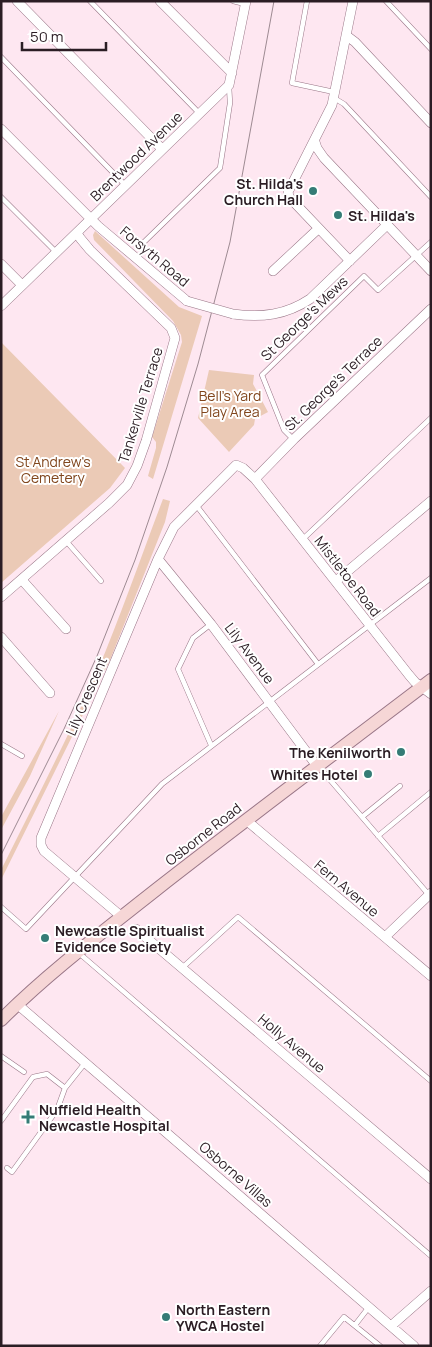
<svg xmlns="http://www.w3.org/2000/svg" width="432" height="1347" font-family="Manrope,sans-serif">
<rect width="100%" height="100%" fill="#fee7f1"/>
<path fill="#ebcab6" d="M95,231L179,307L202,316L153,479L148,476L156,448V442L152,437L182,342L181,335L173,321L94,240L93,235Z
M1,342L125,468L110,488L1,583Z
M209,370L254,375L253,384L268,412L255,419L254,425L229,452L198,418Z
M163,499L170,501L165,522L110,660L1,880V870C34,804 67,739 97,672C121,615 141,557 163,499Z
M59,711L30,776L1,830V817Z"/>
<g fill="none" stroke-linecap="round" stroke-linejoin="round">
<defs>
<path id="lane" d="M90,1L199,113
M233,1L245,4
M307,1L292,83L334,92
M386,1L431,49
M1,57L125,185
M334,98L344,104L431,197
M1,197L56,252
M142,244L220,168L230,103L229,86
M293,439L284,430L262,375L364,276L378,290L431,242
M196,505L318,664
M303,539L431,418
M66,541L101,581
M211,624L193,638L178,669L211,745
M1,744L22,756
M319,767L429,895
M362,817L400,786
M378,836L431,792
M1,907L26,929L162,784L431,578
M80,954L431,1256
M182,968L238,917L431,1081
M1,1056L24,1072
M65,1088L85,1063
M1,1121L33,1077L47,1074L65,1088L57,1110L12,1172L7,1168
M355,1325L369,1307
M320,1346L344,1317L380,1346"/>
<path id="street" d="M17,1L162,149
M160,1L232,73
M347,36L355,42L431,123
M1,129L98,226L187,301
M315,142L317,148L324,158L431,271
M350,261L289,197L288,192L332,105L353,1
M1,264L22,285
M273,271L318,229
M1,306L229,85L246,1
M233,314C262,318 286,315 310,299L387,225
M255,479L294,439L431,309
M158,559L211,624L317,766
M22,580L66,629
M336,581L431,501
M1,597L109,503L127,485L137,466L146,441L175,338L171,328L90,250L80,238L77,233
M1,637L50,693
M246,820L431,976
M122,917L44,851L41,845V838L158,559L174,527L236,465L243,468L255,479L409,675L415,682L431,694
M136,929L431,1179
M385,937L431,893
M17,1004L414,1346
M391,1326L431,1291"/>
<path id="secondary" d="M1,1020C49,972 104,931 157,889C248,818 339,750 431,680"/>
</defs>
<use href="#lane" stroke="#997687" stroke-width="5.5"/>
<use href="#street" stroke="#997687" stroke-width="10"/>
<use href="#secondary" stroke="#997687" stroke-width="14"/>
<use href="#lane" stroke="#fff" stroke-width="4.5"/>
<use href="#street" stroke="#fff" stroke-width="9"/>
<use href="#secondary" stroke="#f6d6d6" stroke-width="12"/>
<path stroke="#9d8a92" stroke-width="1" d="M1,855L64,729L97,656L135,560L167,467L198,364L230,242L274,1"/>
<defs>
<path id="street-bridge" d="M187,301L233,314"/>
</defs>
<use href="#street-bridge" stroke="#997687" stroke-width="10" stroke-linecap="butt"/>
<use href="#street-bridge" stroke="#fff" stroke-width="9"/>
</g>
<g fill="#357c76" stroke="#fff" stroke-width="2">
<circle cx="313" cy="191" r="5"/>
<circle cx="338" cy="215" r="5"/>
<circle cx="401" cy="752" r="5"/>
<circle cx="368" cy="774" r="5"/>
<circle cx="45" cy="938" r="5"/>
<path d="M25.5 1109.5h5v5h5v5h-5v5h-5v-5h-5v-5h5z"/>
<circle cx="166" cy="1317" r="5"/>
</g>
<g text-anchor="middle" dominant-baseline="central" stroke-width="4" stroke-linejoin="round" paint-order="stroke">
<g font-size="14" fill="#2b1d24" stroke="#fff">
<text transform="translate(136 156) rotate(-44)">Brentwood Avenue</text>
<text transform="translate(155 256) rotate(40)">Forsyth Road</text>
<text transform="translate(304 318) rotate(-44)">St George's Mews</text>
<text transform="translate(333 383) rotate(-44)">St. George's Terrace</text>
<text transform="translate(140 405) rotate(-73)">Tankerville Terrace</text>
<text transform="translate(348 576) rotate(52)">Mistletoe Road</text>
<text transform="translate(250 653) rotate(53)">Lily Avenue</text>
<text transform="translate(86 696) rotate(-67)">Lily Crescent</text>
<text transform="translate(203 834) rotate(-38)">Osborne Road</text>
<text transform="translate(347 888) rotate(40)">Fern Avenue</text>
<text transform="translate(292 1043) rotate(40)">Holly Avenue</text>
<text transform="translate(236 1174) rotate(41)">Osborne Villas</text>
</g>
<g font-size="14" font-weight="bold" fill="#2b1d24" stroke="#fff" text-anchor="start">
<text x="303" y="183" text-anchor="end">St. Hilda's<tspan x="303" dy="16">Church Hall</tspan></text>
<text x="348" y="215">St. Hilda's</text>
<text x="391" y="752" text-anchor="end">The Kenilworth</text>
<text x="358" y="774" text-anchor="end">Whites Hotel</text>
<text x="55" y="930">Newcastle Spiritualist<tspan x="55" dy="16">Evidence Society</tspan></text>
<text x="39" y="1109">Nuffield Health<tspan x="39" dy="16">Newcastle Hospital</tspan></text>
<text x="176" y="1309">North Eastern<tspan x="176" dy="16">YWCA Hostel</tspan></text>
</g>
<g font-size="14" fill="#81461d" stroke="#fff">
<text x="230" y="395">Bell's Yard<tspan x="230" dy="16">Play Area</tspan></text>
<text x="53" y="461">St Andrew's<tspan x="53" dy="16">Cemetery</tspan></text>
</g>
</g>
<rect width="432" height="1347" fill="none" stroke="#2b1d24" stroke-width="5"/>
<path d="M22 42v8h84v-8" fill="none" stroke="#2b1d24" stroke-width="2.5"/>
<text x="30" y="42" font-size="15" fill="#2b1d24" stroke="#ffffff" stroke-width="4" paint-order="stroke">50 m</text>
</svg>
